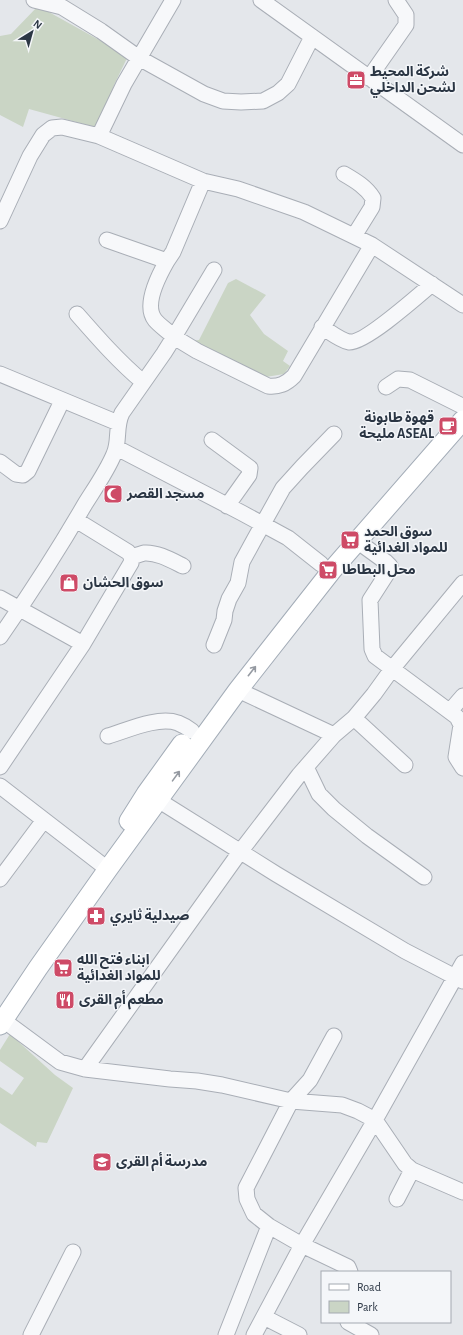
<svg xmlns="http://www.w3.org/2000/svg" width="463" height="1335" font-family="'Alegreya Sans','Noto Sans Arabic',sans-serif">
<rect width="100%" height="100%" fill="#e4e7eb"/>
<path fill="#cad5c5" d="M38,6L128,56L115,83L98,128L29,109L23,127L0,115V36L11,34Z
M236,279L266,295L250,315L264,334L288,351L283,361L290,366L284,374L260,378L188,341L199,340L228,283Z
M10,1034L55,1075L73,1088L47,1143L37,1142L36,1147L0,1123V1087L12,1095L24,1078L0,1061V1050Z"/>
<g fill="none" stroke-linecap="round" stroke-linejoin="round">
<defs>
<path id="minor" d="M34,0L62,7L101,31L139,58L204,94L223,101L241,102L263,101L278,93L288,84L312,37
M261,0L463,145
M369,78L406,25V15L396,0
M99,136L124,84L173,0
M344,174C356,181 366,187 373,198L372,207L354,236
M0,221L30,156L43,135L52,128L62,127L99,136L203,181L238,189L304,212L372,245L463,305
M107,240L167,261L173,252L203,181
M167,261C159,275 143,305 155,320C160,326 168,331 174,337L214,270
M77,314C98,338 119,362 143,382
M322,327C330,332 340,340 349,342C364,344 419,295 432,284
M0,374L118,423
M386,387L398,379L410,380L462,406
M212,440L250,468L249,475L227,506
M117,448L242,513L288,538L321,564
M0,462L16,474L23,475L28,471L62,401
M357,541L386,562L390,566L388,572L370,600L372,649L375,656L457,717L461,725L456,757L463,768
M132,557C135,556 140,554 144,553C157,552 171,560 183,566
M0,598L83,644
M0,637C30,594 59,549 85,504C95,488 107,471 114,454C120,441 115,427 122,413L164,353L174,337L197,351L268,386C279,387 286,384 294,376L372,245
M214,645L224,620L225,611L229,599L238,583L242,562L254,540L283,488L302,467L334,434
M238,690L334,735
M450,711L463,696
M354,718L405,765
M108,736C128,730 158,716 178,723C183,725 188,728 192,731
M0,767L83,644L131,563L132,557L128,552L76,520
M306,767L319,794L334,809L367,836L424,877
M0,786L101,864
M158,800L276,874L405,951L463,981
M0,879L44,820
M3,1020L60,1062L85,1069L170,1079L197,1081L222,1085L291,1101L342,1105L358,1111L375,1120L405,1164L412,1170L463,1192
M334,1036L310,1080L291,1101L246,1188L247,1199L254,1214L269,1226L302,1245L348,1267L350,1272
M85,1069L240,852L299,775L334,735L354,718L374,694L392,669L463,583
M397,1199L412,1170
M264,1317L299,1335
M348,1322L371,1335
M31,1335L73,1252
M226,1335L269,1226
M254,1335L302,1245L375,1120L463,963"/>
<path id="major" d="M129,821L146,794L182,744
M0,1025L38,968L108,869L238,690L333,569L463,420"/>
</defs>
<use href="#minor" stroke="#a9aeb6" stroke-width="17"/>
<use href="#major" stroke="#a3acb7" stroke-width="21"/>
<use href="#minor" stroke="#f7f8fa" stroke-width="15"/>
<use href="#major" stroke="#fff" stroke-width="19"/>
</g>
<defs><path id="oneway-shaft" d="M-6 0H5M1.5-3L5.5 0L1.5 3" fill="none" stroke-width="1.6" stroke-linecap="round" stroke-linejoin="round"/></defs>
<g stroke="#959aa2">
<use href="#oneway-shaft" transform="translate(252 671) rotate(-52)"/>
<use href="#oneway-shaft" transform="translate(176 776) rotate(-54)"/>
</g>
<defs>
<symbol id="office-square" viewBox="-11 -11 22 22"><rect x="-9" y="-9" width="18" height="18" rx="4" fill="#ce4b67" stroke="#f4f6f9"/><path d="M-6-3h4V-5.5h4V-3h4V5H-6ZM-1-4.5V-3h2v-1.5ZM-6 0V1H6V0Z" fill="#fff"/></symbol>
<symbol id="cafe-square" viewBox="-11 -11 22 22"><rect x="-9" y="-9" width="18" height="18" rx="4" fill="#ce4b67" stroke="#f4f6f9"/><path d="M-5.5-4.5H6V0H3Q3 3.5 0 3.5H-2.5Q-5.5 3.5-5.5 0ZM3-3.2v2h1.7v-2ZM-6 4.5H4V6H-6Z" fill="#fff"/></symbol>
<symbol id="mosque-square" viewBox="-11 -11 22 22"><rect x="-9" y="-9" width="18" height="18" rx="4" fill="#ce4b67" stroke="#f4f6f9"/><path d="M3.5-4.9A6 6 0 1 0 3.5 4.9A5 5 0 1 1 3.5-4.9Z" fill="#fff"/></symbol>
<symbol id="supermarket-square" viewBox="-11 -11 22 22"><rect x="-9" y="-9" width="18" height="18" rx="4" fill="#ce4b67" stroke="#f4f6f9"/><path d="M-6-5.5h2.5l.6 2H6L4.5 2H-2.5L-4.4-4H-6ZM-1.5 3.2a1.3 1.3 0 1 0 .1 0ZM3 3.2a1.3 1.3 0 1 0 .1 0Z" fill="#fff"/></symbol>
<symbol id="shop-square" viewBox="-11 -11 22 22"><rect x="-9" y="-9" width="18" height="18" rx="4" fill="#ce4b67" stroke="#f4f6f9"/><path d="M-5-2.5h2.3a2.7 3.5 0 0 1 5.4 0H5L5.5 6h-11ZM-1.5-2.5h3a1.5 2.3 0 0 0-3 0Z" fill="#fff"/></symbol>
<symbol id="pharmacy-square" viewBox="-11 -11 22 22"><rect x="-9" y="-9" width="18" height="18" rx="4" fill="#ce4b67" stroke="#f4f6f9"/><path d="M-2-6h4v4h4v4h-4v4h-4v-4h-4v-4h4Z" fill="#fff"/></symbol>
<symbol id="restaurant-square" viewBox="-11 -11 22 22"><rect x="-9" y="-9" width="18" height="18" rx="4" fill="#ce4b67" stroke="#f4f6f9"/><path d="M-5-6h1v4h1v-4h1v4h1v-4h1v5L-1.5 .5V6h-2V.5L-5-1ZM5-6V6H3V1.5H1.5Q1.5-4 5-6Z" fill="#fff"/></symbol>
<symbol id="school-square" viewBox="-11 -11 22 22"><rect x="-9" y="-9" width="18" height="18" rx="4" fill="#ce4b67" stroke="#f4f6f9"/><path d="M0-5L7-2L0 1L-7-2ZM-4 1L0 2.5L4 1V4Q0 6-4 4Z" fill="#fff"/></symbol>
</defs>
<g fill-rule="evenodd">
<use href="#office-square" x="345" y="69" width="22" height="22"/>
<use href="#cafe-square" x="437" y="415" width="22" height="22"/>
<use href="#mosque-square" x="102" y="483" width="22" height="22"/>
<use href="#supermarket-square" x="339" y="529" width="22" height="22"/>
<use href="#supermarket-square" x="317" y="559" width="22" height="22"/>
<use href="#shop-square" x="58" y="572" width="22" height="22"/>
<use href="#pharmacy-square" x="85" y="905" width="22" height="22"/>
<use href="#supermarket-square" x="52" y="957" width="22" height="22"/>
<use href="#restaurant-square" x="54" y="989" width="22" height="22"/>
<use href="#school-square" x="91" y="1151" width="22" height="22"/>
</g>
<g text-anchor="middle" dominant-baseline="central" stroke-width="3" stroke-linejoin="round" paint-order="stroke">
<g font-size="14" font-weight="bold" fill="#2b3644" stroke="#f4f6f9" text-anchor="start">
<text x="370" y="72">شركة المحيط<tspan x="370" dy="16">لشحن الداخلي</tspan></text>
<text x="434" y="418" text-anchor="end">قهوة طابونة<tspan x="434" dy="16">مليحة ASEAL</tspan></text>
<text x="127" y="494">مسجد القصر</text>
<text x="364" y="532">سوق الحمد<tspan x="364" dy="16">للمواد الغدائية</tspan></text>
<text x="342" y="570">محل البطاطا</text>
<text x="83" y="583">سوق الحشان</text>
<text x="110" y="916">صيدلية ثايري</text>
<text x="77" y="960">ابناء فتح الله<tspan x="77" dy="16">للمواد الغدائية</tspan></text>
<text x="79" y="1000">مطعم أم القرى</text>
<text x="116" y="1162">مدرسة أم القرى</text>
</g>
</g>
<rect x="321" y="1271" width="130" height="52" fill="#f4f6f9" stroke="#a4a9b1"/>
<rect x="329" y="1284" width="20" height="6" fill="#ffffff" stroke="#a4a9b1"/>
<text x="357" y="1291" font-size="12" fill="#2b3644">Road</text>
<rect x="329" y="1301" width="20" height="12" fill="#cad5c5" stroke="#a4a9b1"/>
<text x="357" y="1311" font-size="12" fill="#2b3644">Park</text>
<g transform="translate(32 32) rotate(37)" stroke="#f4f6f9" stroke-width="3" paint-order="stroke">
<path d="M0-3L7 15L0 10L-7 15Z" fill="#2b3644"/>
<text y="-6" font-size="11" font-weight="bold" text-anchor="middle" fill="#2b3644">N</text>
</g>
</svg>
